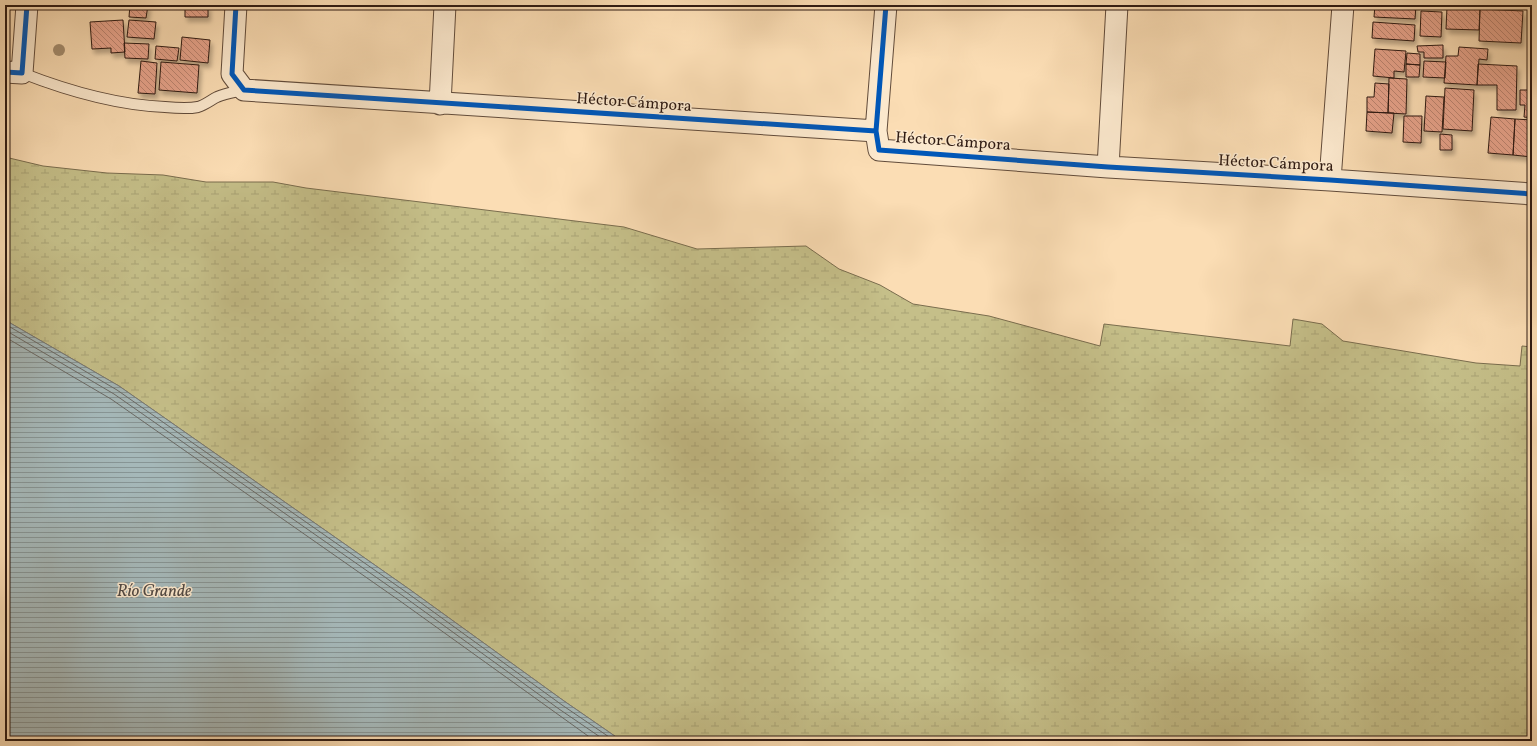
<svg xmlns="http://www.w3.org/2000/svg" width="1537" height="746" font-family="Vollkorn,serif">
<defs>
<pattern id="wetland-marsh" width="20" height="14" patternUnits="userSpaceOnUse"><rect width="20" height="14" fill="#c5bf89"/><path d="M1 5h8M5 5V1M11 12h8M15 12V8" fill="none" stroke="#aaa475"/></pattern>
<pattern id="water-rules" width="6" height="5" patternUnits="userSpaceOnUse"><rect width="6" height="5" fill="#a5b8b9"/><path d="M0 2.5h6" fill="none" stroke="#879595"/></pattern>
<pattern id="building-back-hatch" width="6" height="6" patternUnits="userSpaceOnUse"><rect width="6" height="6" fill="#e6a38b"/><path d="M-1 5l2 2M0 0l6 6M5-1l2 2" fill="none" stroke="#bb8470"/></pattern>
<filter id="shadow"><feDropShadow dx="2.5" dy="4.5" stdDeviation="2" flood-color="#0004"/></filter>
</defs>
<rect width="100%" height="100%" fill="#fbddb4"/>
<filter id="stains"><feTurbulence type="fractalNoise" baseFrequency=".005" numOctaves="4"/><feColorMatrix values="0 0 0 0 .2 0 0 0 0 .09 0 0 0 0 .02 0 0 0 .5 -.17"/></filter>
<radialGradient id="worn" r=".72"><stop offset=".6" stop-color="#630" stop-opacity="0"/><stop offset="1" stop-color="#630" stop-opacity=".3"/></radialGradient>
<path fill="url(#wetland-marsh)" stroke="#7a6d4e" d="M5,157L43,166L107,173L163,175L206,182H273L306,188L624,227L697,249L806,246L839,269L880,285L913,304L989,316L1100,346L1104,324L1290,346L1293,319L1322,324L1343,341L1476,363L1520,366L1522,346L1532,347V741H622L564,701L409,589L119,386L5,320Z"/>
<path fill="url(#water-rules)" stroke="#767977" d="M5,320L119,386L409,589L564,701L622,741H5Z"/>
<g fill="none" stroke-linecap="round" stroke-linejoin="round">
<path stroke="#6a6a66" stroke-width="1" d="M5,324L117,390L406,592L562,705L615,741
M5,330L114,394L403,596L559,709L606,741
M5,337L111,399L400,601L595,741"/>
</g>
<path fill="url(#building-back-hatch)" stroke="#2f1b13" filter="url(#shadow)" d="M130,5H148L146,18L129,17Z
M185,5H208V17H185Z
M1375,5H1416L1415,19L1374,17Z
M1447,7L1480,9L1479,30L1446,29Z
M1480,9L1523,11L1521,43L1479,41Z
M1421,11L1442,12L1441,37L1420,36Z
M123,20L125,52L111,53V48L92,49L90,22Z
M129,20L156,22L154,39L127,37Z
M1373,22L1415,25L1414,41L1372,38Z
M182,37L210,40L208,63L180,60Z
M124,43L149,44L148,59L125,58Z
M1443,45V58H1424V52H1418L1417,46Z
M156,46L179,48L177,61L155,59Z
M1459,47L1488,49L1487,60L1479,59L1477,85L1444,83L1446,56H1458Z
M1375,49L1406,51L1404,72L1394,71V78L1373,76Z
M1407,53L1420,54V65L1406,64Z
M141,61L157,63L155,94L138,93Z
M1424,61L1446,62L1445,78L1423,77Z
M161,62L199,65L197,93L159,90Z
M1406,64L1420,65L1419,77H1406Z
M1478,64L1517,66L1516,110H1497V85H1477Z
M1389,78L1407,79L1406,114L1388,113Z
M1375,83L1389,84L1388,113L1367,112V97H1374Z
M1445,88L1474,90L1472,131L1443,129Z
M1520,90H1532V118L1524,117L1525,105H1520Z
M1426,96L1444,97L1442,132L1424,131Z
M1367,112L1394,113L1392,133L1366,131Z
M1404,116H1422L1421,143L1403,142Z
M1491,117L1515,119L1513,155L1488,153Z
M1515,119L1532,120V157L1513,155Z
M1440,134L1452,135V150H1440Z"/>
<g fill="none" stroke-linecap="round" stroke-linejoin="round">
<defs>
<path id="service" d="M22,73C68,91 116,105 165,107C175,108 188,109 198,107C205,105 211,100 217,97C226,93 236,92 244,90"/>
<path id="minor" d="M236,5L232,74L244,90L876,131
M886,5L876,131L879,150L1108,167L1330,180L1532,194
M5,72L22,73L27,5
M440,104L445,5
M1108,167L1117,5
M1330,180L1343,5"/>
</defs>
<use href="#service" stroke="#624c3b" stroke-width="12"/>
<use href="#minor" stroke="#624c3b" stroke-width="23"/>
<use href="#service" stroke="#fce9ce" stroke-width="10"/>
<use href="#minor" stroke="#fce9ce" stroke-width="21"/>
<defs>
<path id="cycleway" d="M236,5L232,74L244,90L876,131
M886,5L876,131L879,150L1108,167L1330,180L1532,194
M5,72L22,73L27,5"/>
</defs>
<use href="#cycleway" stroke="#fce9ce" stroke-width="8"/>
<use href="#cycleway" stroke="#0057b8" stroke-width="5"/>
</g>
<circle fill="#a48d6f" cx="59" cy="50" r="6"/>
<g text-anchor="middle" dominant-baseline="central" stroke-width="3" stroke-linejoin="round" paint-order="stroke">
<g font-size="16" fill="#2f1b13" stroke="#fce9ce">
<text transform="translate(634 103) rotate(4)">Héctor Cámpora</text>
<text transform="translate(953 142) rotate(4)">Héctor Cámpora</text>
<text transform="translate(1276 164) rotate(3)">Héctor Cámpora</text>
</g>
<g font-size="17" font-style="italic" fill="#524a45" stroke="#fce9ce">
<text x="154" y="591">Río Grande</text>
</g>
</g>
<rect width="1537" height="746" fill="none" stroke="#fbddb4" stroke-width="20"/>
<rect x="6" y="6" width="1525" height="734" fill="none" stroke="#2f1b13" stroke-width="2"/>
<rect x="10" y="10" width="1517" height="726" fill="none" stroke="#2f1b13"/>
<rect width="100%" height="100%" filter="url(#stains)"/>
<rect width="100%" height="100%" fill="url(#worn)"/>
</svg>
